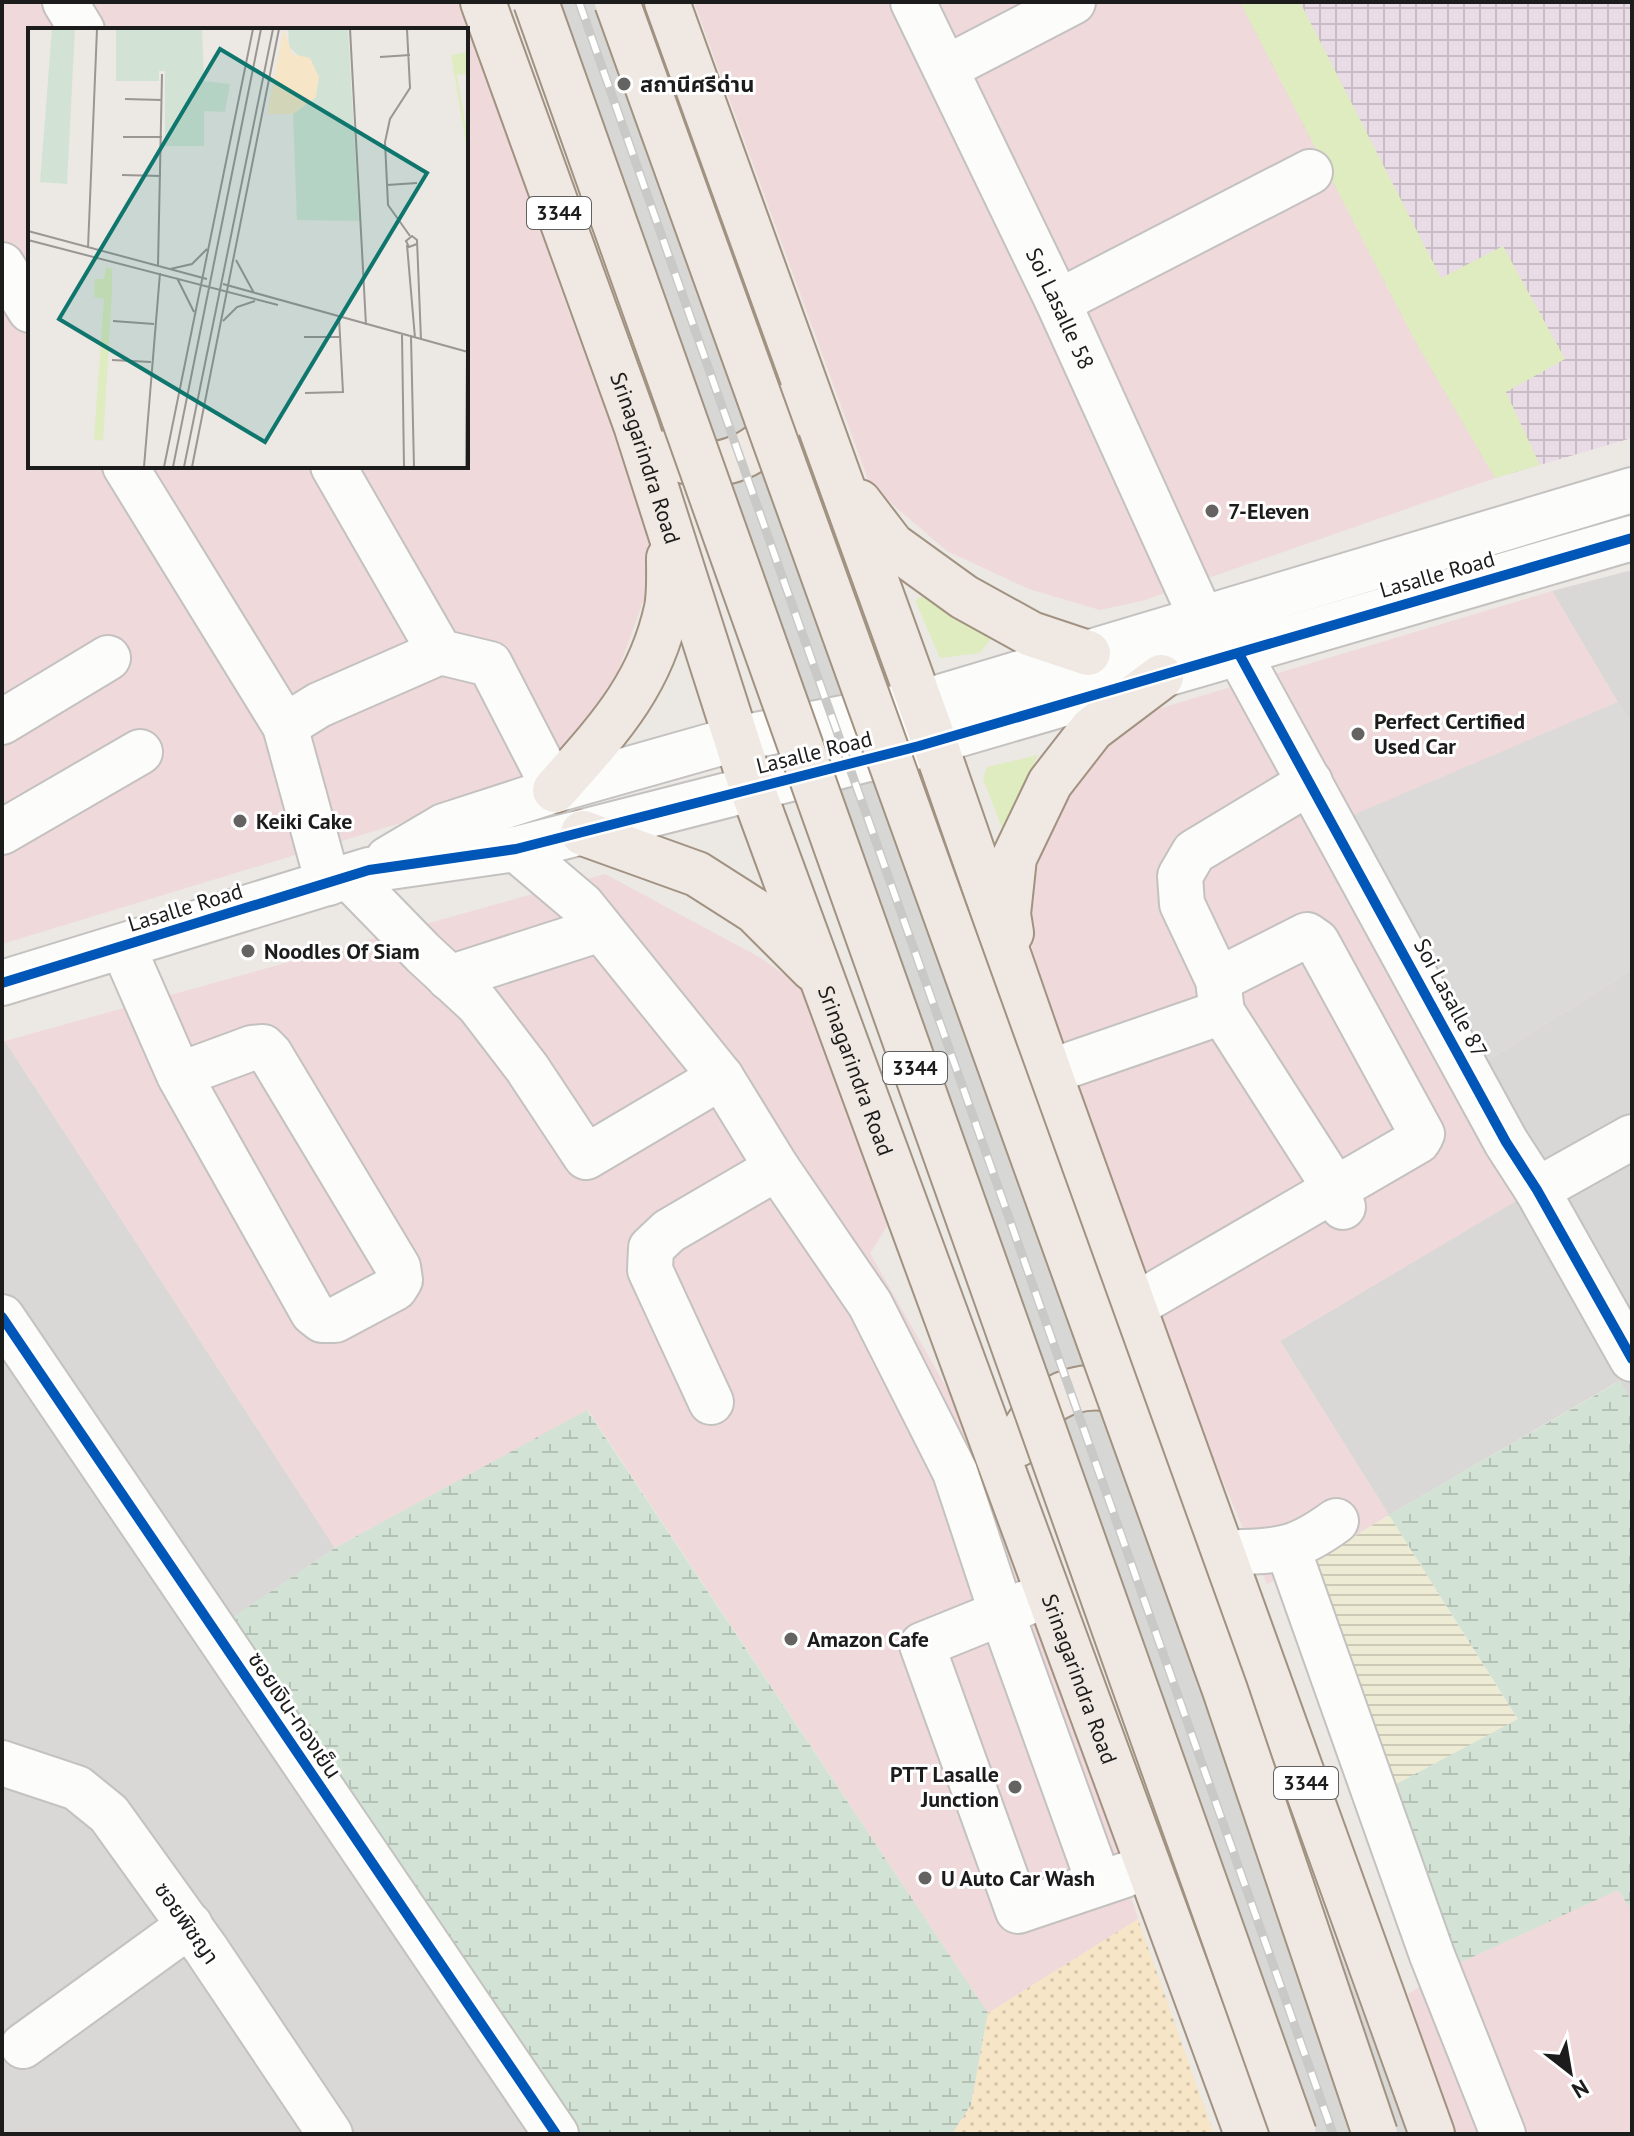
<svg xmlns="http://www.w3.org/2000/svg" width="1634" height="2136" font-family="'PT Sans','Noto Sans Thai',sans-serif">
<defs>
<pattern id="industrial-grid" width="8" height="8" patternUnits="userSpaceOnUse" patternTransform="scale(2)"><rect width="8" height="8" fill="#eadce6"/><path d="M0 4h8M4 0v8" fill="none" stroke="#c8bcc5"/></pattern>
<pattern id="farmland-rules" width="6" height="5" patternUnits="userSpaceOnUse" patternTransform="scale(2)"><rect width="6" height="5" fill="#eeebd5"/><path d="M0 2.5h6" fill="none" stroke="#ccc9b6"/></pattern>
<pattern id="wetland-marsh" width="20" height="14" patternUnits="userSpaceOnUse" patternTransform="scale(2)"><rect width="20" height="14" fill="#d2e3d5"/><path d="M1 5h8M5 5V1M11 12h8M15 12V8" fill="none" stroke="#b4c2b6"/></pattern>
<pattern id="sand-dots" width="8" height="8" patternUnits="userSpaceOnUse" patternTransform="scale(2)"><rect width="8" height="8" fill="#f6e5c6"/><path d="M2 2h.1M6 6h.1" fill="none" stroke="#d2c4aa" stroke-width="1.8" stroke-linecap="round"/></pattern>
</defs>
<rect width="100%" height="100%" fill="#ece8e4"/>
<path fill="#dad8d6" d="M1632,570V726L1552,591Z
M1632,970V1402L1619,1381L1389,1515L1280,1341L1522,1197L1486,1061Z
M5,1041L335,1548L230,1620L570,2134H2V1042Z"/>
<path fill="#efd9da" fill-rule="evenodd" d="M2,2H461L568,310L653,538L650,582L618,671L569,748L509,790L2,944ZM30,30H466V466H30Z
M694,2H1240L1414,339L1495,478L1145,600L1100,610L1029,589L947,551L870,485Z
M1552,591L1632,726V970L1486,1061L1518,1114L1488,1132L1523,1197L1280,1341L1389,1515L1303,1568L1267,1584L1188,1399L1035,968L1025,913L1041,855L1074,788L1102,741L1158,709Z
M605,874L759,957L816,997L897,1211L870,1253L985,1456L1082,1741L1138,1919L988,2013L588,1410L335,1548L5,1041Z
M1618,1890L1632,1911V2134H1455L1408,1994L1457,1963Z"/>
<path fill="url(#industrial-grid)" d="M1240,2H1632V438L1495,478L1414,339Z"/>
<path fill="url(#farmland-rules)" d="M1389,1515L1518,1720L1389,1788L1303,1568Z"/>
<path fill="#deecbf" d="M1240,2H1300L1441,278L1503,246L1565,359L1506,392L1540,465L1495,478L1414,339Z
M927,594L991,639L980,653L940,658L915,600Z
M1038,755L1003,830L983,779L987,767Z"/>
<path fill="url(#wetland-marsh)" d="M1620,1381L1632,1402V1911L1618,1890L1457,1964L1389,1788L1518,1719L1389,1515Z
M587,1410L988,2013L971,2105L952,2134H570L229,1620L335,1548Z"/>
<path fill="url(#sand-dots)" d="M1138,1919L1214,2134H952L971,2105L988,2013Z"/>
<path fill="#dcdad8" d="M1618,702L1632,726V970L1486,1061L1346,818Z"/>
<path fill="#d7d7d5" d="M517,2H639L1025,1096L1407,2134H1271Z"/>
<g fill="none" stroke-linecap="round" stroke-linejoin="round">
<defs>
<g id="minor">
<path d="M65,2L82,30"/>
<path id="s1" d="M913,2L1058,302L1202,619"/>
<path d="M946,68L1073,2"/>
<path d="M2,265L30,310"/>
<path d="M1058,302L1310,172"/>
<path d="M125,466L285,726L328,883"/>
<path d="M333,466L440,652L490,664L555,790"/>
<path d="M1239,654L1506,1142L1537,1190L1632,1359"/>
<path d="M2,722L108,658"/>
<path d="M285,726L319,705L440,652"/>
<path d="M1310,782L1194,852L1180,876L1182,904L1218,980L1222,1012L1336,1190L1343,1207"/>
<path d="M2,832L140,752"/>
<path d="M516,849L582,905L721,1077L777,1168L870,1304L955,1472L1001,1611L1099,1883"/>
<path d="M388,859L444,826L555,790L735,739L920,703L1632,490"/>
<path d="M349,877L423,953L478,1004L527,1068L586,1157L721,1077"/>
<path d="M123,947L179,1075L313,1313L322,1320H335L395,1288L400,1280L398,1267L270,1054L263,1047L252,1048L179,1075"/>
<path d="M449,978L601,929"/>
<path d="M2,983L369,870L516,849L919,746L1632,538"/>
<path d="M1049,1072L1222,1012"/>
<path d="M1537,1190L1632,1137"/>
<path d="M1134,1306L1418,1141L1422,1134L1317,942L1307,935L1218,980"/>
<path d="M2,1317L556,2134"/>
<path d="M711,1402L650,1270L651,1248L669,1231L777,1168"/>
<path d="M1288,1549L1432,1955L1503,2134"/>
<path d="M1224,1553C1276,1550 1291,1554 1336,1521"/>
<path d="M1026,1603L922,1645L1018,1911L1125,1875"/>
<path d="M2,1763L77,1788L109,1814L206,1949L330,2134"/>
<path d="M23,2046L190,1925"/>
</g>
<g id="major">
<path id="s2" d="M483,2L636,425L752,788L1247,2134"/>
<path d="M667,2L934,741L1049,1072L1432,2134"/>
<path d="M667,453C713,481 772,453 790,405"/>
<path d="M859,502L892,545L964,597L1031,634L1088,653"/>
<path d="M555,790C606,732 650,687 667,608C670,592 669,574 669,558"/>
<path d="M583,833L697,874L755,911L813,969"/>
<path d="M1011,933L1008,914L1014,858L1050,783L1092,729L1161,677"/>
<path d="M1018,1444C1040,1388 1097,1372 1148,1404"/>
</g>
</defs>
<use href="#minor" stroke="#c4c2c0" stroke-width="48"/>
<use href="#major" stroke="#a19281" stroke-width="48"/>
<use href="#minor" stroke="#fcfcfb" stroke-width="44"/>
<use href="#major" stroke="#f0e9e3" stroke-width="44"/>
<defs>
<path id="rail" d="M579,2L1333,2134"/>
</defs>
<use href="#rail" stroke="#c9c9c8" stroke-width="9"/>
<use href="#rail" stroke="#fff" stroke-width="6" stroke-dasharray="18" stroke-linecap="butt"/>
<defs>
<path id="major-bridge" d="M536,2L1294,2134
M617,2L1225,1690L1375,2134"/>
</defs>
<use href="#major-bridge" stroke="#a19281" stroke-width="48" stroke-linecap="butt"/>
<use href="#major-bridge" stroke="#f0e9e3" stroke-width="44"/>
<defs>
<path id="cycleway" d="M1239,654L1506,1142L1537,1190L1632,1359
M2,983L369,870L516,849L919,746L1632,538
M2,1317L556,2134"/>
</defs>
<use href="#cycleway" stroke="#fff" stroke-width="15"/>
<use href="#cycleway" stroke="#0057b8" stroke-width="10"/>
</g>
<g fill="#656362" stroke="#fff" stroke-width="3">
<circle cx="624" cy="84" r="8"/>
<circle cx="1212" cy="511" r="8"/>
<circle cx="1358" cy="734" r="8"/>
<circle cx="240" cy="821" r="8"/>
<circle cx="248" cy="951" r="8"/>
<circle cx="791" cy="1639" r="8"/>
<circle cx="1015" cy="1787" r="8"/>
<circle cx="925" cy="1878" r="8"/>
</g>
<g text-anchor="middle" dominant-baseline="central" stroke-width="6" stroke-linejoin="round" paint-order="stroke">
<g fill="#fff" stroke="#606060" stroke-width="2">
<rect x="527" y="197" width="64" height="32" rx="6"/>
<rect x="883" y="1052" width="64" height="32" rx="6"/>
<rect x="1274" y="1767" width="64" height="32" rx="6"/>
</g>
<g font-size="20" font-weight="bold" fill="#1c1c1c">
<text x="559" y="213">3344</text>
<text x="915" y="1068">3344</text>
<text x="1306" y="1783">3344</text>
</g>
<g font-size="22" font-weight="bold" fill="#1c1c1c" stroke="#fff" text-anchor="start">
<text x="640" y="84">สถานีศรีด่าน</text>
<text x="1228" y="511">7-Eleven</text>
<text x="1374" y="721">Perfect Certified<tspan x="1374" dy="25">Used Car</tspan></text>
<text x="256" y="821">Keiki Cake</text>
<text x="264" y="951">Noodles Of Siam</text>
<text x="807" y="1639">Amazon Cafe</text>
<text x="999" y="1774" text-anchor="end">PTT Lasalle<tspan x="999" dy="25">Junction</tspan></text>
<text x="941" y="1878">U Auto Car Wash</text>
</g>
<g font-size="22" fill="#1c1c1c" stroke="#fff">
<text stroke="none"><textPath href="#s1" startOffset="340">Soi Lasalle 58</textPath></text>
<text stroke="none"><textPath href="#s2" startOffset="484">Srinagarindra Road</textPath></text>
<text transform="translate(1437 574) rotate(-16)">Lasalle Road</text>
<text transform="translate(814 752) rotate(-14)">Lasalle Road</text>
<text transform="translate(185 907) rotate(-17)">Lasalle Road</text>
<text transform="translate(1451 998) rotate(62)">Soi Lasalle 87</text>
<text stroke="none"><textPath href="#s2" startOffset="1132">Srinagarindra Road</textPath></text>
<text stroke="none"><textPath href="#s2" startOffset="1780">Srinagarindra Road</textPath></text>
<text transform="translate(295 1715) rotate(56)">ซอยเงิน-ทองเย็น</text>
<text transform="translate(187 1923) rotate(55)">ซอยพิชญา</text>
</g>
</g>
<g transform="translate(28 28)">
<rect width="440" height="440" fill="#ece8e4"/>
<path d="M440,24V45L429,47L440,110V126L423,27ZM78,239L84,241V265L75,413L66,411L76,271L66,269L67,251H76Z" fill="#deecbf"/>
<path d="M24,1H47L39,156L12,154ZM88,1H174L176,53L202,56L197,84L176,83V118H137V43H131V53H88ZM260,1H320L331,193L269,192L265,86L288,69L272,29L261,19Z" fill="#d2e3d5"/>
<path d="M256,1L264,26L282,30L291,49L288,69L265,86H239Z" fill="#f6e5c6"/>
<path fill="none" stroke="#999694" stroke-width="2" d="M322,1L338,297M379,1L382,60L362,91L357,114L360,177L382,208M352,29L382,27M97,71L134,72M95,109H134M94,147L133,148M359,157L389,155M0,203L179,251M0,212L250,277M389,216L381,219L378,213L384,208L389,212L393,312M379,217L387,310M60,220L69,1M208,232L226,265M130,238L134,46M142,241L164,236L179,221M149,250L166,284M195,256L440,324M85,293L126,296M195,293L209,279L227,273M374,307L376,439M276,309H311M383,309L386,439M84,332L123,334M277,365L315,364L311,290M116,439L132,245M136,439L225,1M145,439L233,1M156,439L245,1M164,439L251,1M438,439L439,324"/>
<path fill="#0f766e" fill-opacity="0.15" stroke="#0f766e" stroke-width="4" d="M192,21L399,145L237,414L31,291Z"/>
<rect width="440" height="440" fill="none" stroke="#1c1c1c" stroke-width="4"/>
</g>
<rect width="1634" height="2136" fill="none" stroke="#1c1c1c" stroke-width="8"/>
<g transform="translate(1570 2072) rotate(149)" stroke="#ffffff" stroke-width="6" paint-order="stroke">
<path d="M0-6L14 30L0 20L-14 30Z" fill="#1c1c1c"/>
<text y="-12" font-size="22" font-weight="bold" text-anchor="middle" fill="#1c1c1c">N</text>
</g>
</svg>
